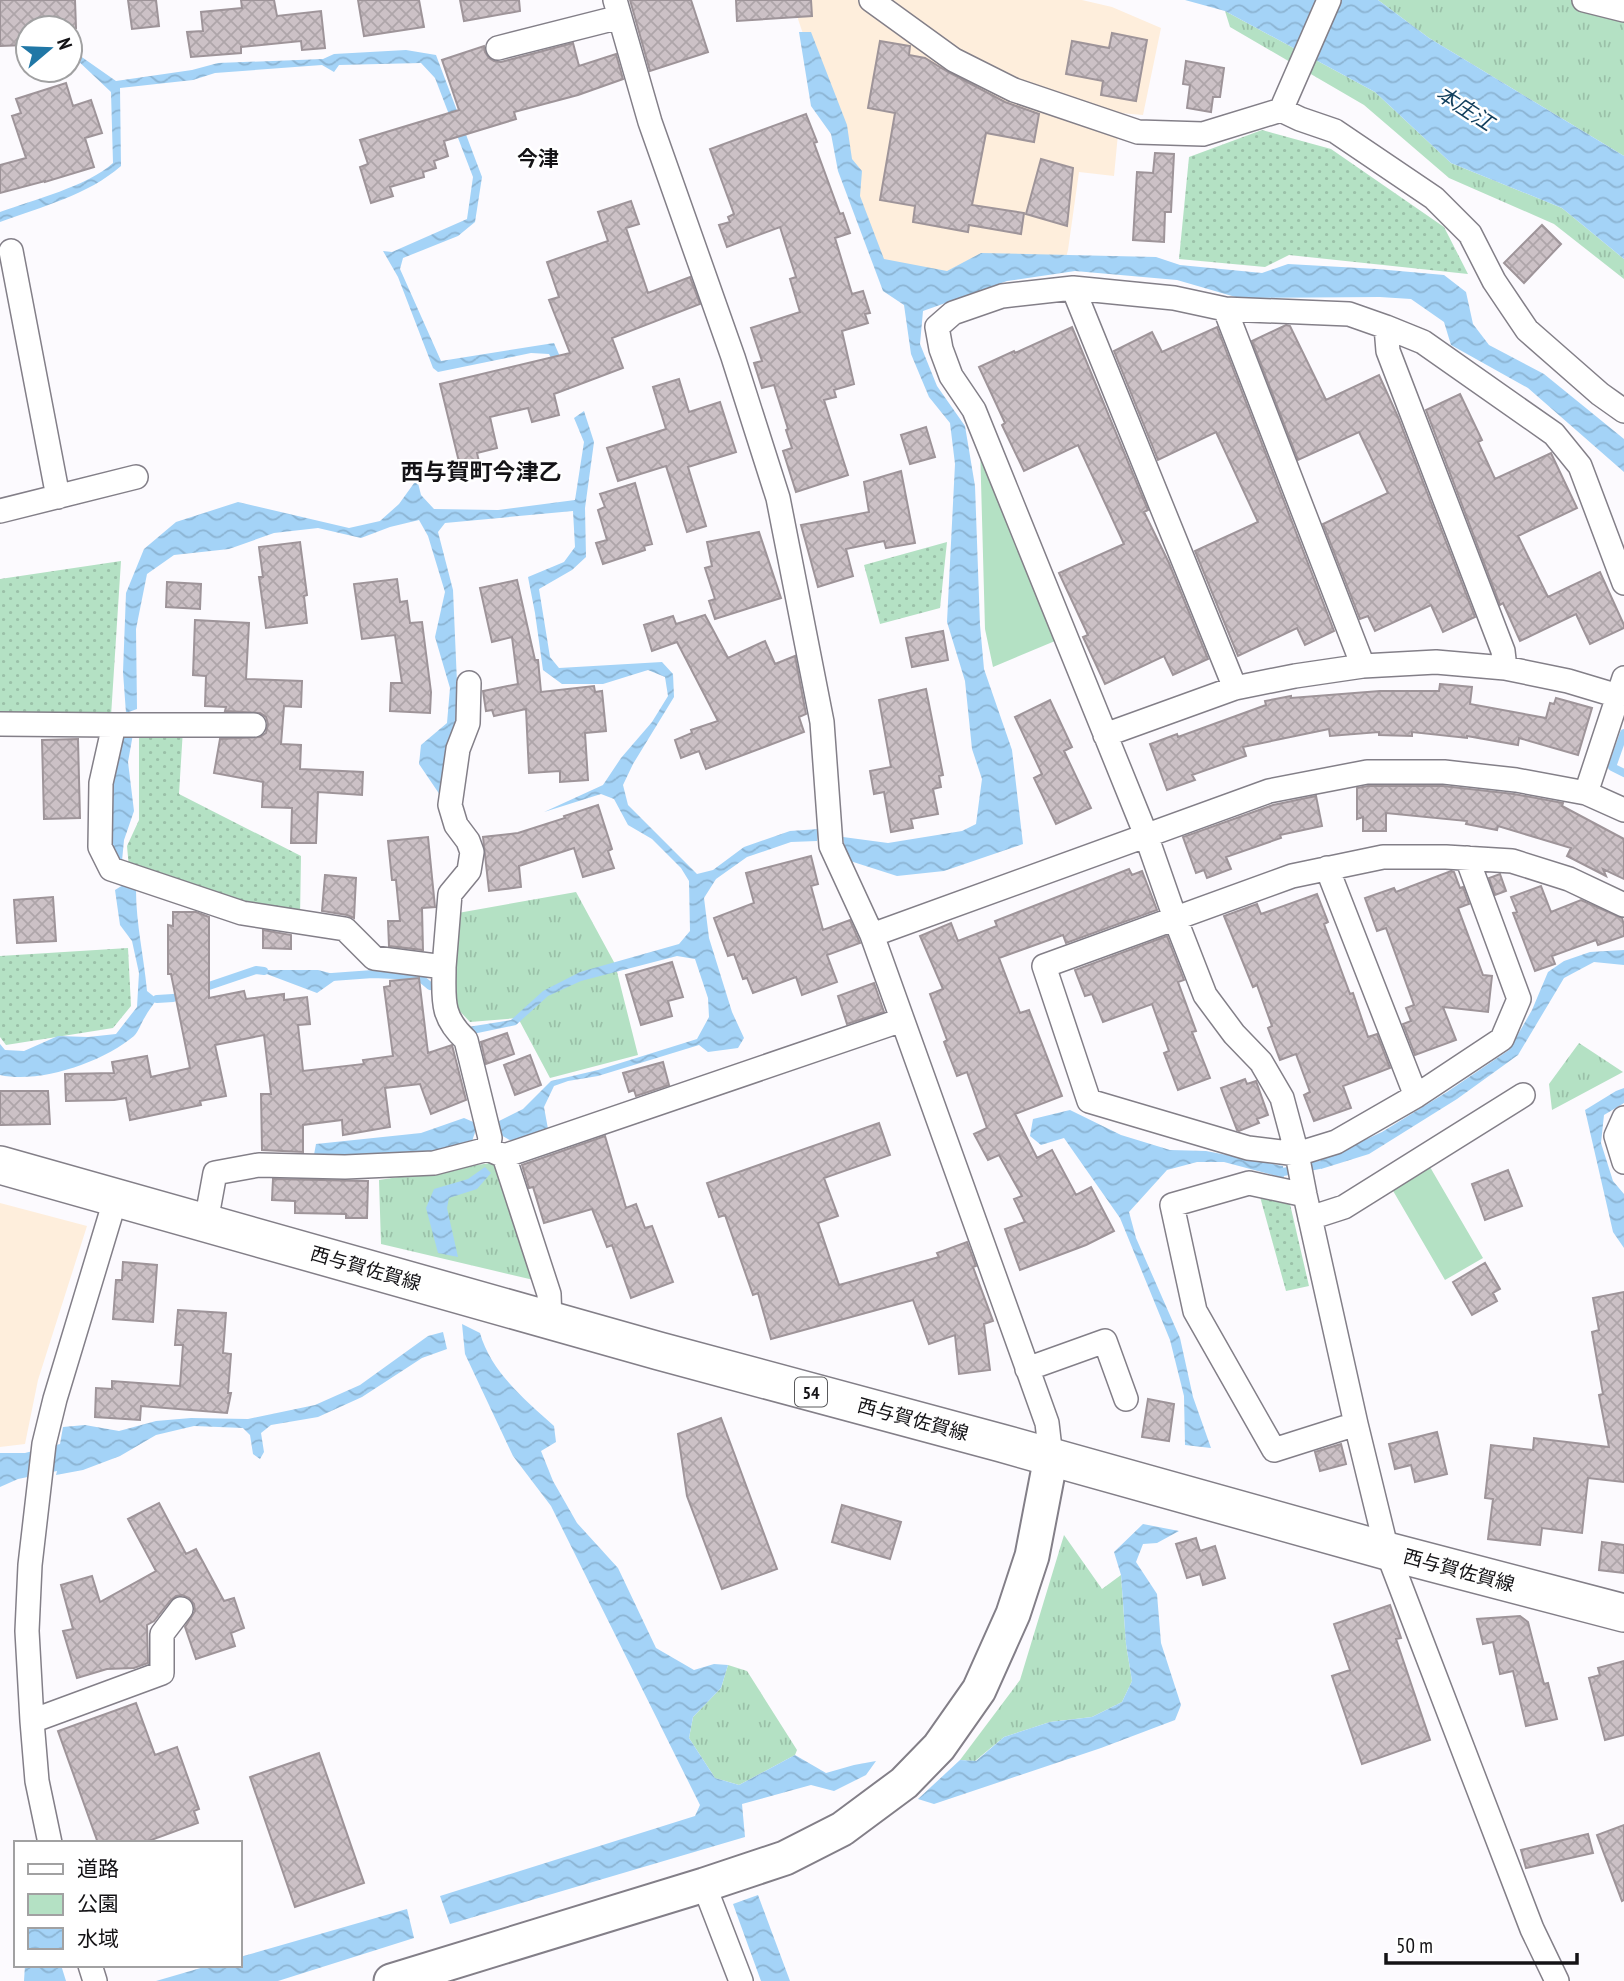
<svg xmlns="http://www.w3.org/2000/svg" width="1624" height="1981" font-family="'PT Sans Narrow','Noto Sans JP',sans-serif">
<defs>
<pattern id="grass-tufts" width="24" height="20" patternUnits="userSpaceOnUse" patternTransform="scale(1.75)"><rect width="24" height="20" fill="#b4e1c4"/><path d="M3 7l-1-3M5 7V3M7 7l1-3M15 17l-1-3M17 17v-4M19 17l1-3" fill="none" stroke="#9ac0a8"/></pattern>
<pattern id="garden-dots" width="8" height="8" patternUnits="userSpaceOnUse" patternTransform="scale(1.75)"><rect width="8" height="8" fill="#b4e1c4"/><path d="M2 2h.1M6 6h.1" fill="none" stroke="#9ac0a8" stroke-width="1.8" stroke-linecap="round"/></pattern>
<pattern id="water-waves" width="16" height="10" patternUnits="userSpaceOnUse" patternTransform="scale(1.75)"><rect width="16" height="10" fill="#a4d3f7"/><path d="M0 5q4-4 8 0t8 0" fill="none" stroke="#8cb4d3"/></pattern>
<pattern id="building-cross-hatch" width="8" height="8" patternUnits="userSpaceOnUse" patternTransform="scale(1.75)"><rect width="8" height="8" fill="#ccc1c6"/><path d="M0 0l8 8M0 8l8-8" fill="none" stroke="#aea5a9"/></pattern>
</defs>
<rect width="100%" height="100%" fill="#fcfafe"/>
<path fill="#feeedc" d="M797,0H1082L1112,7L1161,28L1143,115L1120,113L1114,176L1079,172L1068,250L1064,265L908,292L882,267L798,19Z
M0,1203L87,1226L38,1380L25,1444L0,1447Z"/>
<path fill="url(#grass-tufts)" d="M1378,0H1624V156L1429,38Z
M1225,11L1375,92L1451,163L1562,208L1624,259V279L1554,224L1449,178L1364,105L1230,27Z
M576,892L615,964L638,1055L550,1078L518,1018L470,1022L453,1004L458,913Z
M1579,1043L1623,1072L1552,1110L1549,1084Z
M497,1162L538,1281L381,1244L379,1180Z
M1064,1535L1102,1589L1121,1575L1126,1644L1132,1681L1122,1702L1092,1717L1050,1722L1004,1737L975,1761L960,1760L1020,1680Z
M728,1665L747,1671L797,1750L795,1755L739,1785L715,1778L689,1738L693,1717L721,1688Z"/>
<path fill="#b4e1c4" d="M980,444L1055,641L993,667L985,629Z
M1430,1167L1483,1258L1445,1280L1392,1189Z"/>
<path fill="url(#garden-dots)" d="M1262,130L1331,149L1444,227L1468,274L1289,255L1265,267L1179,259L1189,157Z
M947,542L940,608L880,624L864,565Z
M121,561L111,716L0,712V579Z
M183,729L179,794L301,856L300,918L129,868L127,846L139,820V730Z
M128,948L131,1006L113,1028L6,1045L0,1037V956Z
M1259,1193L1290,1204L1309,1286L1286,1291Z"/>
<path fill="url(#water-waves)" d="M1185,0H1378L1429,38L1624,156V259L1562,208L1451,163L1375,92L1225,11Z
M799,32H811L847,125L852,159L862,171L860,196L884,259L947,271L981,253L1156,257L1180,265L1262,273L1288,264L1377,269L1444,275L1466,292L1473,324L1489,345L1544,374L1624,439V472L1528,388L1451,345L1444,322L1411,299L1380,297L1239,298L1177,280L1075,271L1007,281L923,311L920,344L937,386L965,426L975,486L980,625L984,669L1012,750L1023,844L944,871L897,876L847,860L843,837L888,843L962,831L976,824L982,779L972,749L965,681L947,622L955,464L950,423L929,397L911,354L904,305L883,291L838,171L831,134L811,106Z
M406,50L436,55L482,177L475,222L458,236L403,258L400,269L441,361L554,343L573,386L568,390L549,354L531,353L438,372L433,368L398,277L383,251L392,252L467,219L473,177L435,78L421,63L339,65L334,72L322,65L215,73L193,80L120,88L121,166C88,195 41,207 0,222V212C33,200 88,186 113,163L111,92L75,58H70V53H76L116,81L192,70L218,63L323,59L334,54Z
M584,411L594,442L585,508L586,557L572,570L539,589L550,657L559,668L662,662L673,674L674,697L633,764L623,785L628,805L697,874L713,870L744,847L790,831L819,829L817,841L791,842L747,857L716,879L704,898L709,938L732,1012L744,1038L738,1048L708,1052L699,1045L598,1076L568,1081L554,1086L544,1107L548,1129L513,1142L501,1135L499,1121L523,1109L551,1081L598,1070L697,1039L709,1017L708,998L695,959L677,956L581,981L548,996L516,1025L468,1035V1027L511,1020L543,991L580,972L679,944L690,931L689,881L681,868L652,839L628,825L614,799L601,794L544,812L603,785L621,758L652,722L668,696L665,677L648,670L603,684H562L543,670L535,613L528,577L564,562L575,547L573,511L445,523L438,532L453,590L457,683L456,726L440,795L419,764L421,745L447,723L450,688L435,637L445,592L428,536L419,520L390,527L361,538L318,528L274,533L229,549L174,555L147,574L136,629L137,709L126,713L123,672L126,593L144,549L176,522L238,502L349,528L380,521L399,504L417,479L421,495L434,509L498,510L575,500L584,442L574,418Z
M123,734H133L128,762L134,811L124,840L122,861L110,858L109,766Z
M123,885L136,890C136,924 144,957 147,991L157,999C153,1005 148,1011 145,1017C141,1023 139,1031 134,1036C103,1062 40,1084 0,1075V1044L5,1050L24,1051L58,1036L88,1037L116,1034L137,1007L139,973L132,941L120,925L115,890Z
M1624,950V965L1594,962L1564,978L1518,1055L1457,1099L1369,1154L1321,1169L1317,1162L1382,1132L1447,1092L1509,1050L1532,1010L1548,972L1564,961L1590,952Z
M256,970H318L341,976L317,993Z
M1624,1088V1103L1604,1115L1601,1143L1613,1181L1624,1194V1248L1613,1232L1585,1110L1616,1091Z
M1070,1110L1121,1135L1170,1150L1206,1151L1283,1166L1284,1178L1224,1162H1197L1167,1170L1129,1212L1136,1238L1180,1338L1193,1397L1211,1448L1185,1445L1184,1396L1170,1340L1120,1218L1064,1138L1041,1145L1030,1136L1033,1119Z
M464,1118L478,1124L471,1144L438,1155L313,1160L316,1144L421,1133Z
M485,1167L491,1173L477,1189L449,1198L447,1208L458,1257L438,1253L426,1208L434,1189L468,1179Z
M462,1324L480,1333C491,1372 525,1400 554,1426L556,1442L541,1451L553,1481L577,1523L618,1568L656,1648L694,1670L714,1664L728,1665L721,1688L693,1717L689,1738L715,1778L739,1785L795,1755L826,1773L854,1765L876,1761L866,1775L834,1791L811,1785L742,1804L745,1837L450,1924L440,1896L695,1816L700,1805L551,1506L513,1456L465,1354Z
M443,1332L447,1349L422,1358L362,1397L318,1417L271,1425L261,1433L264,1452L260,1459L253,1454L250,1435L243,1428L194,1426L156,1435L120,1456L83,1470L56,1475L57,1471L18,1479L0,1487V1453H25L60,1444L63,1427L85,1425L119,1431L156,1421L191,1418L248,1419L315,1405L360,1385L428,1336Z
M1143,1524L1179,1531L1157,1543L1143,1544L1136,1562L1157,1594L1161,1643L1181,1705L1175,1720L1101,1748L934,1804L918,1799L960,1760L976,1761L1004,1737L1050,1722L1092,1717L1122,1702L1132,1681L1126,1644L1121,1575L1114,1552Z
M758,1895L790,1981H761L733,1904Z
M407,1909L414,1938L278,1981H156L211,1965H240V1957Z
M25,1965H61L66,1981H24Z"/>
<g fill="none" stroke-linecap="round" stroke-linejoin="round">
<path stroke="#a4d3f7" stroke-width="8" d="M1624,733L1612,767L1624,773
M332,977L373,974L418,976L430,986
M200,989L256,970L264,971
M157,999L173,998L184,995
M1283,1172L1319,1165"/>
</g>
<path fill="url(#building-cross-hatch)" stroke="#9e9499" stroke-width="2" d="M0,0H75L76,28H25V45L0,46Z
M128,0H156L159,26L132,29Z
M241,0H274L277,16L321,11L325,48L302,50L301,41L241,47V53L191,57L187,32L203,31L201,12L242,8Z
M358,0H419L424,27L364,36Z
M460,0H519L520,11L464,21Z
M630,0H691L708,52L650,71Z
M736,0H811L812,16L737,21Z
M1112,33L1147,40L1136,101L1101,95L1103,81L1066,74L1072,41L1109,48Z
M880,41L910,46L909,55L925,58L948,72L1005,102L1039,114L1034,142L986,133L972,205L1024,213L1021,234L969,225L968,232L913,222L915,206L880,200L895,113L868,108Z
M573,43L579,66L616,54L623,79L578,95L514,112L516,119L444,141L448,156L434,161L436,168L423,172L424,177L390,187L393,196L371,203L360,167L368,164L360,140L459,110L442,60L484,46L485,52L489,58L494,61L501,62Z
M1186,61L1224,68L1220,97H1213L1211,112L1187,108L1190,85L1183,84Z
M66,83L73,106L91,100L102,133L85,138L94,167L45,182V181L0,193V165L26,158L12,116L21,113L16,99Z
M806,114L817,142L814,143L840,214L843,213L850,233L835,238L852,294L863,291L870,313L865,314L868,323L842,331L854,384L834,390L836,397L824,400L848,475L796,492L783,451L792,448L786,430L788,429L774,385L762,388L754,363L762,361L751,328L800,312L790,279L796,277L780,227L727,247L719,225L730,222L728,217L734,214L710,149Z
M1155,153L1174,154L1171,212H1165L1164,242L1133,240L1137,172L1153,173Z
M1041,159L1073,168L1067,226L1026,214Z
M631,201L639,224L626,228L648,293L690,277L700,304L612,338L623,368L554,394L559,415L532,422L528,408L490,417L497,448L477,453L479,462L460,466L440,384L570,353L549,300L559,297L547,262L608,241L598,212Z
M1542,225L1561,244L1524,283L1504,263Z
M1286,325L1290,326L1326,400L1379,375L1398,417L1475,617L1443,632L1431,605L1375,631L1368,616L1360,619L1323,524L1388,493L1359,432L1298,460L1252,341Z
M1072,327L1148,510L1144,512L1169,563L1208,659L1173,675L1164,656L1105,684L1083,637L1088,635L1059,573L1124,544L1078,445L1024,471L1002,425L1005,423L979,367L1014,351L1015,353Z
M1217,327L1334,631L1305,645L1297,628L1238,656L1195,551L1258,522L1216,432L1158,460L1114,351L1152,332L1162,352Z
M679,379L689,412L720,402L736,452L688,467L706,526L687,532L666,466L618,481L607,448L666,429L653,387Z
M1460,394L1482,440L1478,442L1495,479L1551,453L1577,508L1518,536L1548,597L1600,572L1624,625V628L1590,644L1576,614L1520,641L1503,603L1500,605L1426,410Z
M926,427L935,457L910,464L901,435Z
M901,471L915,543L886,548L884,541L846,549L853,576L818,587L801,525L869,512L864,482Z
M635,483L652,544L644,546L645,550L603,564L596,543L607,540L598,510L605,507L600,494Z
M759,532L781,598L715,619L709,601L715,599L705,568L712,566L707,542Z
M300,542L307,595L304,596L307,623L266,628L259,577H263L259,547Z
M397,579L400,602L407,601L410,623L422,622L431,692L430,713L390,711L391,683H402L395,635L362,639L354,584Z
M517,580L535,660H538L541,692L594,686L595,692L602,691L606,731L585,733L588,780L560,782V771L529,773L526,709L494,716L492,710L486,711L483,691L518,684L512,637L492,642L480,588Z
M167,582L201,584L200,609L166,607Z
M705,615L728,658L765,641L775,664L795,656L806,714L799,717L804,732L706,769L699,751L681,758L675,740L692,733L691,730L718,721L677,642L652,651L644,625L673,616L676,624Z
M195,620L249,623L246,679L302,681L301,707L284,706L281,744L301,745L300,769L363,772L362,795L318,792L316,843H291L292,808L262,807L263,782L214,773L220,739L260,737L266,733L268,724L266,717L260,713L225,711L226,707L205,706L206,676L193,675Z
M943,631L948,660L912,667L906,638Z
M1440,684L1472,687L1470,704L1546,718L1550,703L1554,704L1556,698L1592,708L1578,755L1519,738L1518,745L1467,736V738L1412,732V736L1379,735V732L1330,736L1329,729L1243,747L1246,756L1192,775L1195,780L1167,790L1150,744L1177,734L1178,737L1266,705L1265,701L1291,696V698L1380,691H1439Z
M926,689L943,775L939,776L941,787L933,789L938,814L911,819L913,828L891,832L884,792L874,794L870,771L891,767L879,700Z
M1050,700L1072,747L1064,751L1091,808L1056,824L1034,778L1042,774L1015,717Z
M78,739L80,818L44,819L42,740Z
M1368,786H1443L1514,794L1563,803L1562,806L1624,839V879L1603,869L1606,876L1567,856L1571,848L1498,826L1497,830L1466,824L1467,821L1386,813V831H1363V817L1357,819V788Z
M1316,796L1322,826L1280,835L1281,838L1226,857L1231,869L1207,878L1204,870L1196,873L1183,837L1273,805Z
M598,805L612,849L608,851L614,868L583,877L574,848L519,866L521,887L489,891L483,837L518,833L565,818L564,816Z
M428,837L435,907L422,908L423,950L389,946L388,921H400L396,880H392L388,841Z
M811,856L818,884L811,886L823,930L850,920L860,943L827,955L837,982L802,995L796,977L753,993L747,978L743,979L734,954L728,956L714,918L754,903L746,873Z
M1129,869L1132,875L1142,871L1157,910L1066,943L1063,935L999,958L1020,1013L1029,1010L1062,1096L1015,1114L1037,1158L1052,1150L1076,1195L1091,1187L1114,1231L1086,1245L1020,1270L1005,1229L1025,1222L1014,1199L1022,1196L999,1155L988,1160L974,1134L987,1128L967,1072L957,1076L944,1042L947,1040L930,994L943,989L920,936L951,923L958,941L997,926L995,921Z
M1451,871L1454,872L1460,888L1463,887L1469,904L1458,908L1483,975L1492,976L1488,1012L1443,1007L1456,1040L1415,1055L1403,1024L1411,1021L1406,1008L1414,1005L1386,928L1377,931L1365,898L1394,888L1396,892Z
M1500,874L1506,891L1495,895L1489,878Z
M325,875L356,878L354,918L347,915L322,911Z
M1541,886L1551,912L1581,900L1622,918L1624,925V936L1598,945L1596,940L1552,956L1555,964L1535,971L1513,913L1517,912L1511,897Z
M1317,894L1328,922L1324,924L1350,994L1353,993L1368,1037L1377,1034L1390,1068L1343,1086L1351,1108L1314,1121L1304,1095L1310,1092L1296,1054L1280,1060L1268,1028L1272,1026L1257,985L1253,987L1224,916L1257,904L1261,914Z
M53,897L56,941L17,943L14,900Z
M173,912H196L209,917V998L244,991L246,999L284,994V1000L307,997L310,1024L298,1025L303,1071L364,1064L363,1060L393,1056L384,987L390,986V981L419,978L428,1053L452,1045L466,1100L431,1114L420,1084L385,1088L390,1127L343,1135L342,1120L303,1125V1152L262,1150L261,1094H271L264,1035L215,1045L226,1096L200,1101L201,1105L130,1120L126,1098L114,1100L66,1101L65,1074L114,1073L112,1062L147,1056L151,1077L190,1068L171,974H168V925L173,926Z
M263,930L291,935V949L263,948Z
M1167,936L1184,980L1178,982L1196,1031L1192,1032L1210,1078L1178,1090L1164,1053L1169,1051L1152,1004L1103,1022L1092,994L1085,996L1075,970Z
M672,962L683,997L668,1001L672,1016L641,1025L626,975Z
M874,983L884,1012L847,1024L838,996Z
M507,1033L514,1054L486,1064L481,1042Z
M530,1055L541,1085L515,1095L504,1065Z
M663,1062L669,1085L636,1096L634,1090L629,1092L623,1073Z
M1245,1079L1247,1084L1256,1081L1268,1115L1257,1119L1259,1123L1239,1131L1237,1130L1221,1088Z
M0,1091H48L50,1124L0,1125Z
M879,1123L890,1155L824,1178L838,1216L818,1223L839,1285L939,1257L937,1253L967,1242L976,1266L973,1267L993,1321L984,1324L990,1370L959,1374L955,1335L929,1344L913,1300L771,1339L758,1293L753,1295L725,1215L719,1217L707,1183Z
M605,1136L626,1208L636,1204L645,1228L652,1226L673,1282L631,1298L612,1245L607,1247L592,1209L544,1223L533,1187L529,1188L522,1165Z
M1508,1170L1522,1206L1485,1220L1472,1184Z
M273,1179L368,1181L367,1218H346V1214L295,1213V1201L272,1200Z
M123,1262L157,1265L153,1322L113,1319L116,1280H122Z
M1485,1263L1500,1289L1493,1293L1497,1301L1472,1315L1453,1282Z
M1624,1292V1482L1588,1478L1582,1533L1542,1528L1540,1545L1488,1539L1493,1499L1485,1498L1491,1445L1533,1450L1534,1438L1609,1447L1599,1395L1603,1394L1592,1332L1599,1330L1593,1298Z
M178,1310L226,1313L223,1353L231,1354L228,1393H231L227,1413L141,1406L140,1420L95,1417L96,1388L112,1389V1381L180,1386L183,1345H175Z
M1148,1399L1174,1404L1169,1441L1142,1437Z
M721,1418L777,1569L722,1589L687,1496L678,1434Z
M1437,1432L1447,1474L1415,1482L1411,1465L1395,1469L1389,1444Z
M1341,1444L1346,1464L1320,1471L1315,1452Z
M159,1503L186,1554L196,1549L224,1601L234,1598L244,1628L231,1633L235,1646L196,1659L185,1627L195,1611L194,1604L189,1598L182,1595L176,1596L170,1601L154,1621L147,1625L148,1663L134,1668L107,1669L77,1678L63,1631L73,1629L61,1585L92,1576L100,1602L156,1571L128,1519Z
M842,1505L901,1522L890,1559L832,1542Z
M1196,1538L1200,1551L1215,1546L1225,1578L1203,1585L1200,1574L1187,1578L1176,1544Z
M1602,1542L1624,1545V1573L1599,1570Z
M1390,1605L1401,1638L1396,1639L1430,1740L1362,1764L1332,1676L1350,1670L1334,1624Z
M1520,1616L1528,1622L1544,1684L1548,1683L1557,1719L1526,1726L1513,1671L1500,1674L1493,1642L1483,1644L1477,1619Z
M1624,1661V1735L1605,1740L1589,1678L1600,1675L1598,1668Z
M136,1703L155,1755L177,1747L199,1809L194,1811L198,1823L143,1843H98L58,1731Z
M319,1753L364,1883L295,1907L250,1777Z
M1624,1825V1900L1622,1901L1597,1835Z
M1588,1834L1593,1853L1526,1868L1521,1850Z"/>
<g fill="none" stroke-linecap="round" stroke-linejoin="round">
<defs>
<path id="street" d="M615,0L650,122L733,357L778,498L822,722L831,846L872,935L1047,1423L1051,1457
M871,0L954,60L1014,90L1138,132L1203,134L1281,110L1300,119L1335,131L1434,198L1470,234L1494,281L1527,330L1600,394L1624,411
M1584,0L1624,10
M498,48L620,17
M1281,110L1329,0
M11,251L58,497
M1073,288L1235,688
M1225,309L1363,666
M1386,327L1388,351L1503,651L1505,668
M0,511L136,477
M0,724L114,725L101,783L100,847L111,869L242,913L345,929L374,958L444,967C444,999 440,1016 466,1040L490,1138L488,1149
M114,725H254
M1105,735L1235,688L1295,676L1363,666L1436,662L1505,668L1568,681L1618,696
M1586,793L1624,678
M1467,858L1519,999L1502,1039L1416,1096L1336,1142L1297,1154L1248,1148L1089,1101L1044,966L1292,876L1383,857H1446L1512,861L1569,879L1624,905
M1327,868L1416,1096
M872,935L1269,791L1367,772H1444L1516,780L1586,793L1624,810
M444,967L450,894L469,871L472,852L468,841L456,825L450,805L458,749L468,723L469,683
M1624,1118L1616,1136L1624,1162
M504,1156L549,1294L550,1320
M1305,1195L1249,1183L1172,1205L1195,1311L1274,1450L1356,1424
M1310,1218L1344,1207L1523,1095
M206,1222L215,1173L259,1165L345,1167L434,1163L488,1149L504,1156L902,1020
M1027,1369L1105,1341L1126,1399
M32,1721L162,1673V1634L181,1609
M50,1843L37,1781L32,1721L27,1631L30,1565L44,1444L55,1399L116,1197
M704,1885L741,1981
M90,1965L95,1981
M1557,1981L1532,1929L1387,1551L1356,1424L1305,1195L1297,1154L1282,1098L1261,1062L1234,1034L1205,995L1175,918L1146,835L974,410L951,376L941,349L937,327L953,313L1002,296L1073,288L1174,298L1225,309L1349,314L1386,327L1423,342L1554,434L1580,466L1624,583"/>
<path id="secondary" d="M391,1981L704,1885L785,1858L842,1829L904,1783L939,1747L979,1690L1013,1614L1032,1556L1051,1457"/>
<path id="primary" d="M0,1165L659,1351L1001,1443L1387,1551L1624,1613"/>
</defs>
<use href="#street" stroke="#837f88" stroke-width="26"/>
<use href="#secondary" stroke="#837f88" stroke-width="37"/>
<use href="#primary" stroke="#837f88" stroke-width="40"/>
<use href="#street" stroke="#fff" stroke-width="23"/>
<use href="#secondary" stroke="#fff" stroke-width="33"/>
<use href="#primary" stroke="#fff" stroke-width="37"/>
</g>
<g text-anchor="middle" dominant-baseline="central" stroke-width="5" stroke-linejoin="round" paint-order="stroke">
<rect fill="#fff" stroke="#5a5a5c" stroke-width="2" x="795" y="1377.5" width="32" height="29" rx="5"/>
<g font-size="18" font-weight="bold" fill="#141316">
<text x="811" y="1392">54</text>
</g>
<g font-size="19" fill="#141316" stroke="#fff">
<text transform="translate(366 1268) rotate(16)">西与賀佐賀線</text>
<text transform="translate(913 1419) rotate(15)">西与賀佐賀線</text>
<text transform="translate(1459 1570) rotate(15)">西与賀佐賀線</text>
</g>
<g font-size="21" font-style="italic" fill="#13405e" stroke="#fff">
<text transform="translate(1465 108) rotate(33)">本庄江</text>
</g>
<g font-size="21" font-weight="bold" fill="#141316" stroke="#fff">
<text x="538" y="158">今津</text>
</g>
<g font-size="23" font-weight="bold" fill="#141316" stroke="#fff">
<text x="481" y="471">西与賀町今津乙</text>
</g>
</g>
<rect x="14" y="1841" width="228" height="126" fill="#ffffff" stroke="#a1a1a2" stroke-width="2"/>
<rect x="28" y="1864" width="35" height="10" fill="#ffffff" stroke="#a1a1a2" stroke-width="2"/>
<text x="77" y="1876" font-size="21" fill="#141316">道路</text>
<rect x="28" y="1894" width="35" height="21" fill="#b4e1c4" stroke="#a1a1a2" stroke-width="2"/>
<text x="77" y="1911" font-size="21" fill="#141316">公園</text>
<rect x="28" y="1928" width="35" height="21" fill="url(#water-waves)" stroke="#a1a1a2" stroke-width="2"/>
<text x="77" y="1946" font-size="21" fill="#141316">水域</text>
<g transform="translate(49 49) rotate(71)"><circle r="33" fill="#ffffff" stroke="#a1a1a2" stroke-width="2"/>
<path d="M0-5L12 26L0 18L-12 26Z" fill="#2077a6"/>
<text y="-10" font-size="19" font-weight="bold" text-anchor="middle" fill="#141316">N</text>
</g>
<path d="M1386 1953v10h191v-10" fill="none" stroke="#141316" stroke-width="3.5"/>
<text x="1396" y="1953" font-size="21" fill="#141316" stroke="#ffffff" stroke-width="5" paint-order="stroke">50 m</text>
</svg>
